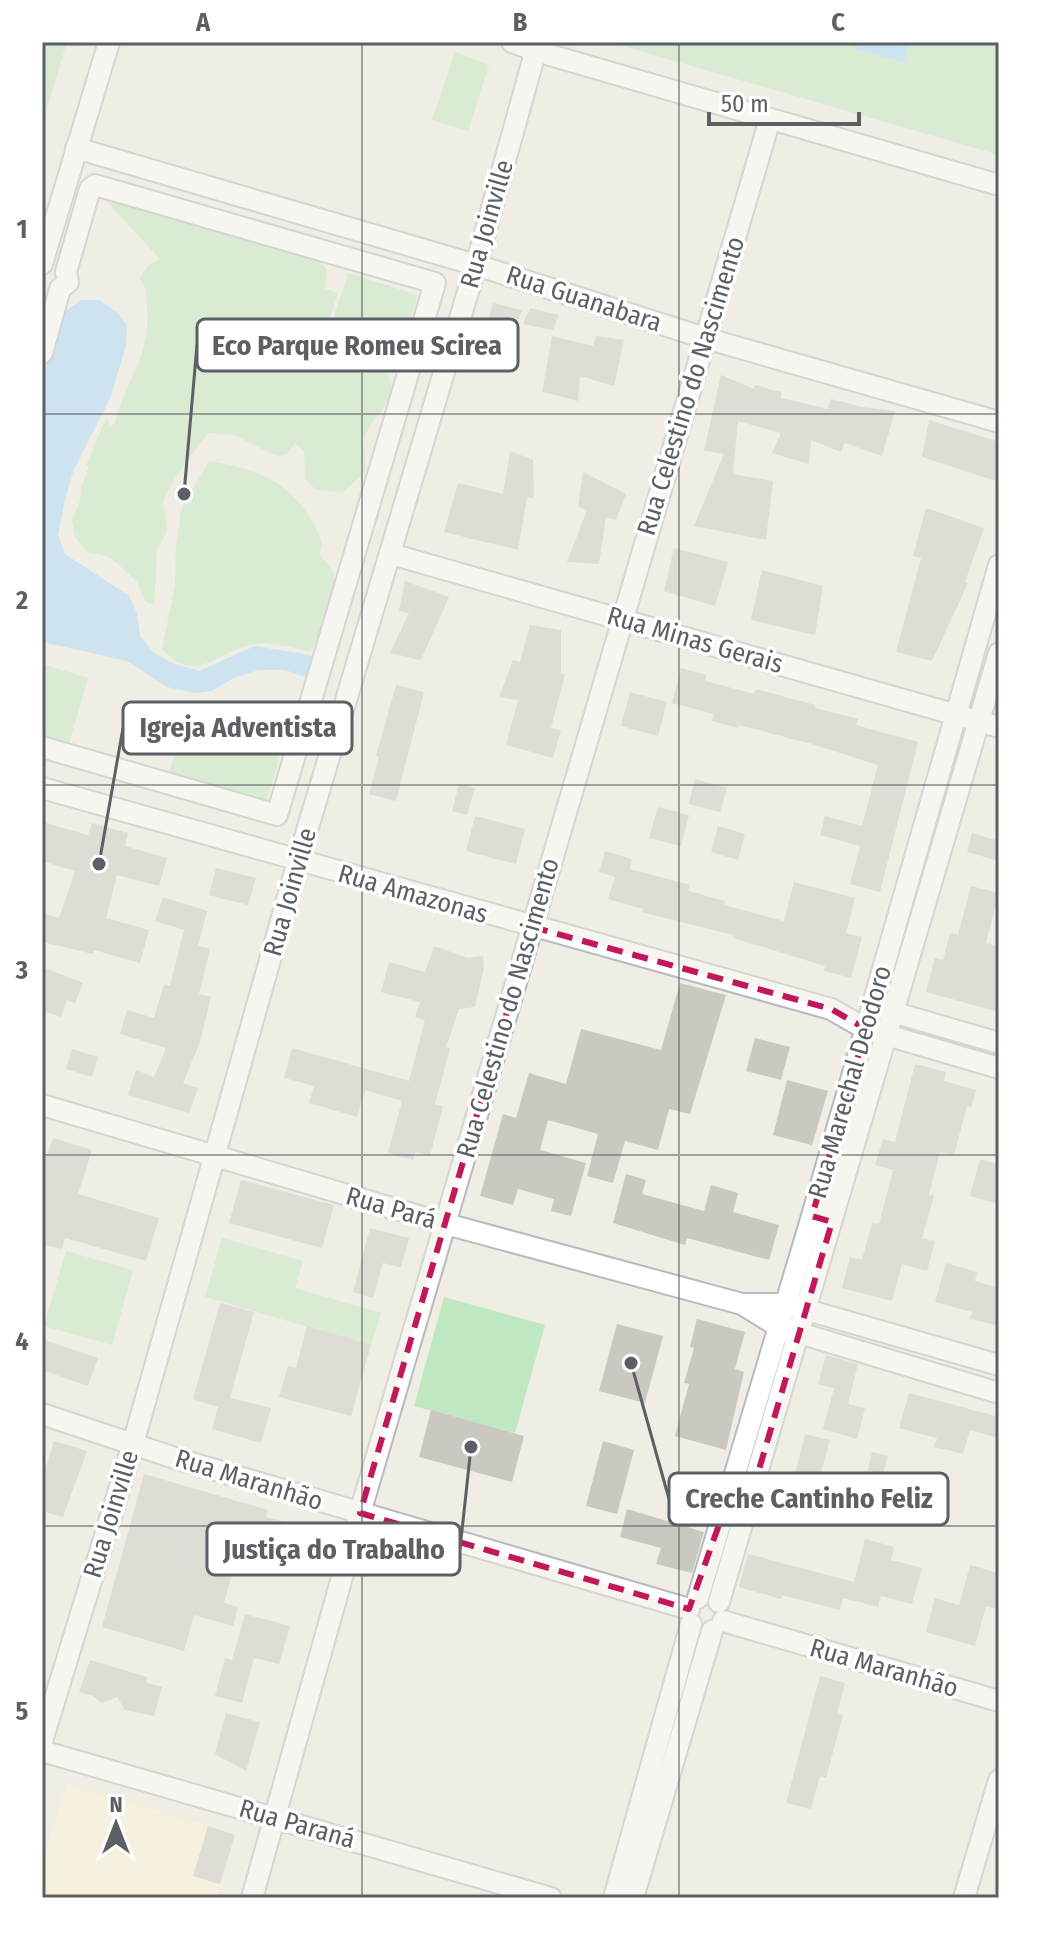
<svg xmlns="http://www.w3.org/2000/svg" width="1041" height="1940" font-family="'Fira Sans Condensed',sans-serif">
<rect width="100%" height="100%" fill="#efede4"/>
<path fill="#fff6da" d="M67,1783L208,1826L193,1876L220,1884L215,1898H42V1862Z"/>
<path fill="#c0e8c0" d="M42,42H67L42,125Z
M609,42H999V155Z
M455,52L489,65L468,131L432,120Z
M98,192L191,219L197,229L210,224L319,260L327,270L325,289L338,293L329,320L321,317L319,323L328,336L348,273L418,295L397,363L379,358C407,398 379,405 363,439L366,471L342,493L315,489L305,479L304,451L295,443L286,455L276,456L234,435L208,433C191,456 170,479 162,507L165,509L167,531L157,550L154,605L146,602L137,582L118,564L107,556L87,552L75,537L72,520L80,501L82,485L89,466H86L106,418L111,426L115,423C125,379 151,360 147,307C146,292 148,289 139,278L150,264L160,259Z
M209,461C256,469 290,480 314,525C319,534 325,544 319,554C323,559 329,565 332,570C342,591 321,634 310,652C292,648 271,641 253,644C220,650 195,687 162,649L175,586L176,546L182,507Z
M42,664L88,678L69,743L42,735Z
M189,707L286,736L266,802L169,773Z
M222,1238L303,1261L295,1288L381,1313L371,1345L205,1297Z
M66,1251L133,1270L112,1345L44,1326Z
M444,1297L545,1325L515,1433L414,1406Z"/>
<path fill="#a5d7ff" d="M855,42H909L904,62L854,49Z
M81,300H99L117,312L127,325L126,345L110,399L74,469L65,499L58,535L65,554L129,596L137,613L140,636L154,653L175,664L199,671L255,646L321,657L314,680L285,670H259L236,677L211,691L195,693L167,687L127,661L42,642V379L65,311Z"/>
<path fill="#cac8c1" d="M493,303L522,310L502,369L477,358Z
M530,308L559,315L553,330L523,324Z
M552,336L593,346L596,336L624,340L614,386L580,376L578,401L542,392Z
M721,375L754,389L755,385L781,392V398L828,409L831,399L862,407L895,411L882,456L845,443L841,452L811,440L809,464L772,453L781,433L738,421L733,474L773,481L766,540L694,526L724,454L704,451Z
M929,420L999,442V482L922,457Z
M510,451L533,460L534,498L527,497L518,550L444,532L458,483L503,494Z
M583,472L626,494L616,520L606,517L599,564L567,562L587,510L578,507Z
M926,508L984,528L965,582L968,583L932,661L896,652L921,558L913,556Z
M674,548L728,562L715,606L664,591Z
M762,570L823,586L815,635L751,620Z
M405,581L449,597L421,660L390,653L409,613L399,611Z
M530,625L561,630V673L565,674L551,728L561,730L553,758L506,745L518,700L499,697L513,660L520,662Z
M681,668L706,675L705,681L754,694L756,689L815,705V708L858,719L856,725L918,742L880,892L850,884L860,846L820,835L825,816L862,826L878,765L812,744L739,725L738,728L712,721L714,714L672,703Z
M396,685L424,692L396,801L369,794L379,757L376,756Z
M630,692L667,702L658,736L621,726Z
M695,779L727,788L720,812L689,804Z
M459,784L475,788L467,815L452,811Z
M658,807L689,815L681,846L649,838Z
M475,816L525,829L516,864L466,851Z
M42,822L88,835L92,823L128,833L125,846L167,858L159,886L117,875L106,918L149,930L140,963L94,950L93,954L42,942V913L59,918L75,871L42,861Z
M718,826L745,834L738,860L711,852Z
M972,833L999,841V861L967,852Z
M605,851L632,859L630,869L690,885L688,891L725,901L724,905L784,921L794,882L855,898L846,933L862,937L851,978L824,971L825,966L733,938L734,935L642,912L643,909L608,899L615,877L599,872Z
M216,868L256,878L248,905L209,895Z
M971,886L999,893L986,943L999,946V1012L926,992L935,958L943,960L950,933L958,935Z
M163,897L207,911L198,946L210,949L199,994L211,997L200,1042L183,1083L198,1088L189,1113L128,1095L136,1070L154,1077L166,1048L120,1034L127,1010L154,1018L164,984L170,986L184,930L155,921Z
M434,946L468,958L483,956L484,968L475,1007L459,1009L446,1047L450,1048L435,1104L443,1106L430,1156L415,1152L413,1160L388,1153L402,1101L365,1090L357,1117L309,1103L314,1086L284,1078L292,1048L409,1081L425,1020L415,1017L420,1002L381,992L389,962L425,972Z
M42,967L83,983L75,1003L67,1000L61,1017L42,1011Z
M680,983L726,995L690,1114L669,1109L658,1150L625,1141L613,1183L587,1176L598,1134L548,1120L540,1150L586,1163L571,1216L551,1211L554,1199L518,1189L513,1205L480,1196L503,1114L516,1118L529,1073L566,1084L581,1029L661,1050Z
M755,1038L790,1047L781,1080L746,1071Z
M72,1049L98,1057L92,1077L66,1069Z
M915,1064L946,1072L944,1081L976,1090L971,1107L967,1106L954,1155L940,1152L929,1194L934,1196L922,1238L935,1241L927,1271L902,1264L892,1301L842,1288L850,1257L862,1260L872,1223L879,1224L893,1170L875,1165L883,1139L895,1142Z
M787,1080L828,1091L812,1145L773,1135Z
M53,1138L92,1150L78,1194L159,1218L146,1261L65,1238L62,1249L42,1244V1170Z
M980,1159L999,1165V1204L970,1196Z
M626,1174L646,1180L642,1194L704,1211L711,1185L738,1193L733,1212L779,1225L769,1260L687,1238L685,1245L613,1223Z
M241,1180L334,1205L322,1248L229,1223Z
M370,1228L409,1238L401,1267L383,1263L373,1298L353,1292Z
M946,1263L977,1272L975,1281L999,1288V1326L970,1319L972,1312L935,1302Z
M220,1303L254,1312L230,1398L271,1408L261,1443L212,1429L218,1407L193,1399Z
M697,1319L745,1332L735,1369L744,1372L726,1450L675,1436L689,1384L684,1383L694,1348L690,1347Z
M617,1324L663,1336L645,1403L599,1391Z
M307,1326L371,1345L351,1416L279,1397L288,1366L296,1368Z
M42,1339L98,1358L88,1386L42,1370Z
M826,1355L858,1364L848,1404L865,1408L857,1439L823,1429L834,1388L818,1384Z
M909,1393L999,1417V1438L970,1430L963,1454L934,1447L937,1438L899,1428Z
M431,1410L524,1436L512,1482L419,1457Z
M805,1434L830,1440L817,1487L873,1504L868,1519L828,1509L824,1525L785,1514Z
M54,1441L87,1451L63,1517L42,1511V1481Z
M603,1441L634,1450L617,1514L586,1506Z
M872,1452L888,1456L883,1474L868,1470Z
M144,1474L268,1510L266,1517L313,1529L304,1561L240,1545L224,1603L238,1607L233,1626L194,1615L184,1651L102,1627Z
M627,1509L704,1532L692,1573L656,1564L661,1548L620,1537Z
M865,1539L894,1547L891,1560L922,1568L912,1604L881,1596L878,1607L843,1598L840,1610L782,1595L781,1599L739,1587L748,1554L854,1582Z
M970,1565L999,1573V1609L986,1606L975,1646L926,1632L935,1598L959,1605Z
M245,1614L290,1626L279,1664L254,1658L242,1703L215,1696L225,1658L232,1660Z
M90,1660L147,1677V1683L162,1687L154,1716L125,1710L117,1697L102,1703L93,1696L79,1692Z
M820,1676L845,1683L837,1714L843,1715L826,1778L820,1776L811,1809L786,1803Z
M226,1713L260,1722L246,1771L215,1754Z
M208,1826L235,1835L220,1884L193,1876Z"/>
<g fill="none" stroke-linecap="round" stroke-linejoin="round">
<defs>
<path id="minor" d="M512,42L536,51L999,185
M76,148L476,265L705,338L999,422
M42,264L109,42
M42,353L60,289L68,282L66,272L90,189L95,185L435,283L277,815L42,747
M391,554L999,727
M42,788L831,1009L866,1029L999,1068
M882,1009L999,1043
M42,1105L446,1224L742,1304H786L999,1365
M742,1304L779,1327L999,1393
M42,1414L178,1459L689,1609
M698,1598L812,1216L999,565
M719,1602L999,653
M723,1621L999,1701
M42,1741L133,1444L298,861L476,265L538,42
M42,1751L551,1898
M252,1898L360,1513L770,119
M614,1898L691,1624
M633,1898L712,1631
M964,1898L999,1780"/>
</defs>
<use href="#minor" stroke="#b7babf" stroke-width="24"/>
<use href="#minor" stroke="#fff" stroke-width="20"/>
</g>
<path d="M0 0H1041V1940H0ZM532,927L831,1009L866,1029L812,1216L832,1222L747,1510L726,1505L689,1609L360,1513Z" fill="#efede4" fill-opacity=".55" fill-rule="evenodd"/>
<path fill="none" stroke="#c2185b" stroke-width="6" stroke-dasharray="16 10" stroke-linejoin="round" d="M532,927L831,1009L866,1029L812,1216L832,1222L747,1510L726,1505L689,1609L360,1513Z"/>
<path fill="none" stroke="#5c6065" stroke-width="2" stroke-opacity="0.55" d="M362,42V1898M679,42V1898M42,414H999M42,785H999M42,1155H999M42,1526H999"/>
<g text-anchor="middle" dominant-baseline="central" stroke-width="7" stroke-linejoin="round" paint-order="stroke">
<g font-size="26" fill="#5c6065" stroke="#fff">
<text transform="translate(487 224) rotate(-74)">Rua Joinville</text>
<text transform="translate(584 299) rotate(18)">Rua Guanabara</text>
<text transform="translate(691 386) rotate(-73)">Rua Celestino do Nascimento</text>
<text transform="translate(695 640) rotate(16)">Rua Minas Gerais</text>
<text transform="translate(290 892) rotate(-74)">Rua Joinville</text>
<text transform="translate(413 894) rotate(16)">Rua Amazonas</text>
<text transform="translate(508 1008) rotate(-74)">Rua Celestino do Nascimento</text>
<text transform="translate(850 1082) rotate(-74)">Rua Marechal Deodoro</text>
<text transform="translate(391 1208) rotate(16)">Rua Pará</text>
<text transform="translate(249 1480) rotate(17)">Rua Maranhão</text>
<text transform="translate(111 1514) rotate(-73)">Rua Joinville</text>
<text transform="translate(884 1668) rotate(16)">Rua Maranhão</text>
<text transform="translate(297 1824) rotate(16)">Rua Paraná</text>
</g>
</g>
<path fill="none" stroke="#5c6065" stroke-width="3" d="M184 494L197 345M99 864L123 728M631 1363L669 1499M471 1447L460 1549"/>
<g fill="#5c6065" stroke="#fff" stroke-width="3">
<circle cx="184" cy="494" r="8"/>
<circle cx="99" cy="864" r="8"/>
<circle cx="631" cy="1363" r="8"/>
<circle cx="471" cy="1447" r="8"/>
</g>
<g fill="#fff" stroke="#5c6065" stroke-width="3">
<rect x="197" y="319" width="321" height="52" rx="8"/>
<rect x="123" y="702" width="229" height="52" rx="8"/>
<rect x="669" y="1473" width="279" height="52" rx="8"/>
<rect x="207" y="1523" width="253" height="52" rx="8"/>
</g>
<g font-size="28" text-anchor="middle" font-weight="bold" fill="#5c6065">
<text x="357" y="355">Eco Parque Romeu Scirea</text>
<text x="238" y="737">Igreja Adventista</text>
<text x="809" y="1508">Creche Cantinho Feliz</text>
<text x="334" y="1559">Justiça do Trabalho</text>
</g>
<rect width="1041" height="1940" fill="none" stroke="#ffffff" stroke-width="88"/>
<g transform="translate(116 1824)" stroke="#ffffff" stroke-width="6" paint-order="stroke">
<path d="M0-6L14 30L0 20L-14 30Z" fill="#5c6065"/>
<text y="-12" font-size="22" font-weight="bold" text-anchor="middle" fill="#5c6065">N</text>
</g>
<path d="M709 112v12h150v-12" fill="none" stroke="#5c6065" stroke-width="4"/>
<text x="721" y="112" font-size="24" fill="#5c6065" stroke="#ffffff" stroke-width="6" paint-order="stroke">50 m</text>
<rect x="44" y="44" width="953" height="1852" fill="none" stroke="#5c6065" stroke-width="3"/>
<g font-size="26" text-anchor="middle" font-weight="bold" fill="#5c6065">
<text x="203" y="31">A</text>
<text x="520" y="31">B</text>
<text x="838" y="31">C</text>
<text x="22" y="238">1</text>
<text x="22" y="609">2</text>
<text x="22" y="979">3</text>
<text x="22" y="1350">4</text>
<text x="22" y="1720">5</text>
</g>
</svg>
